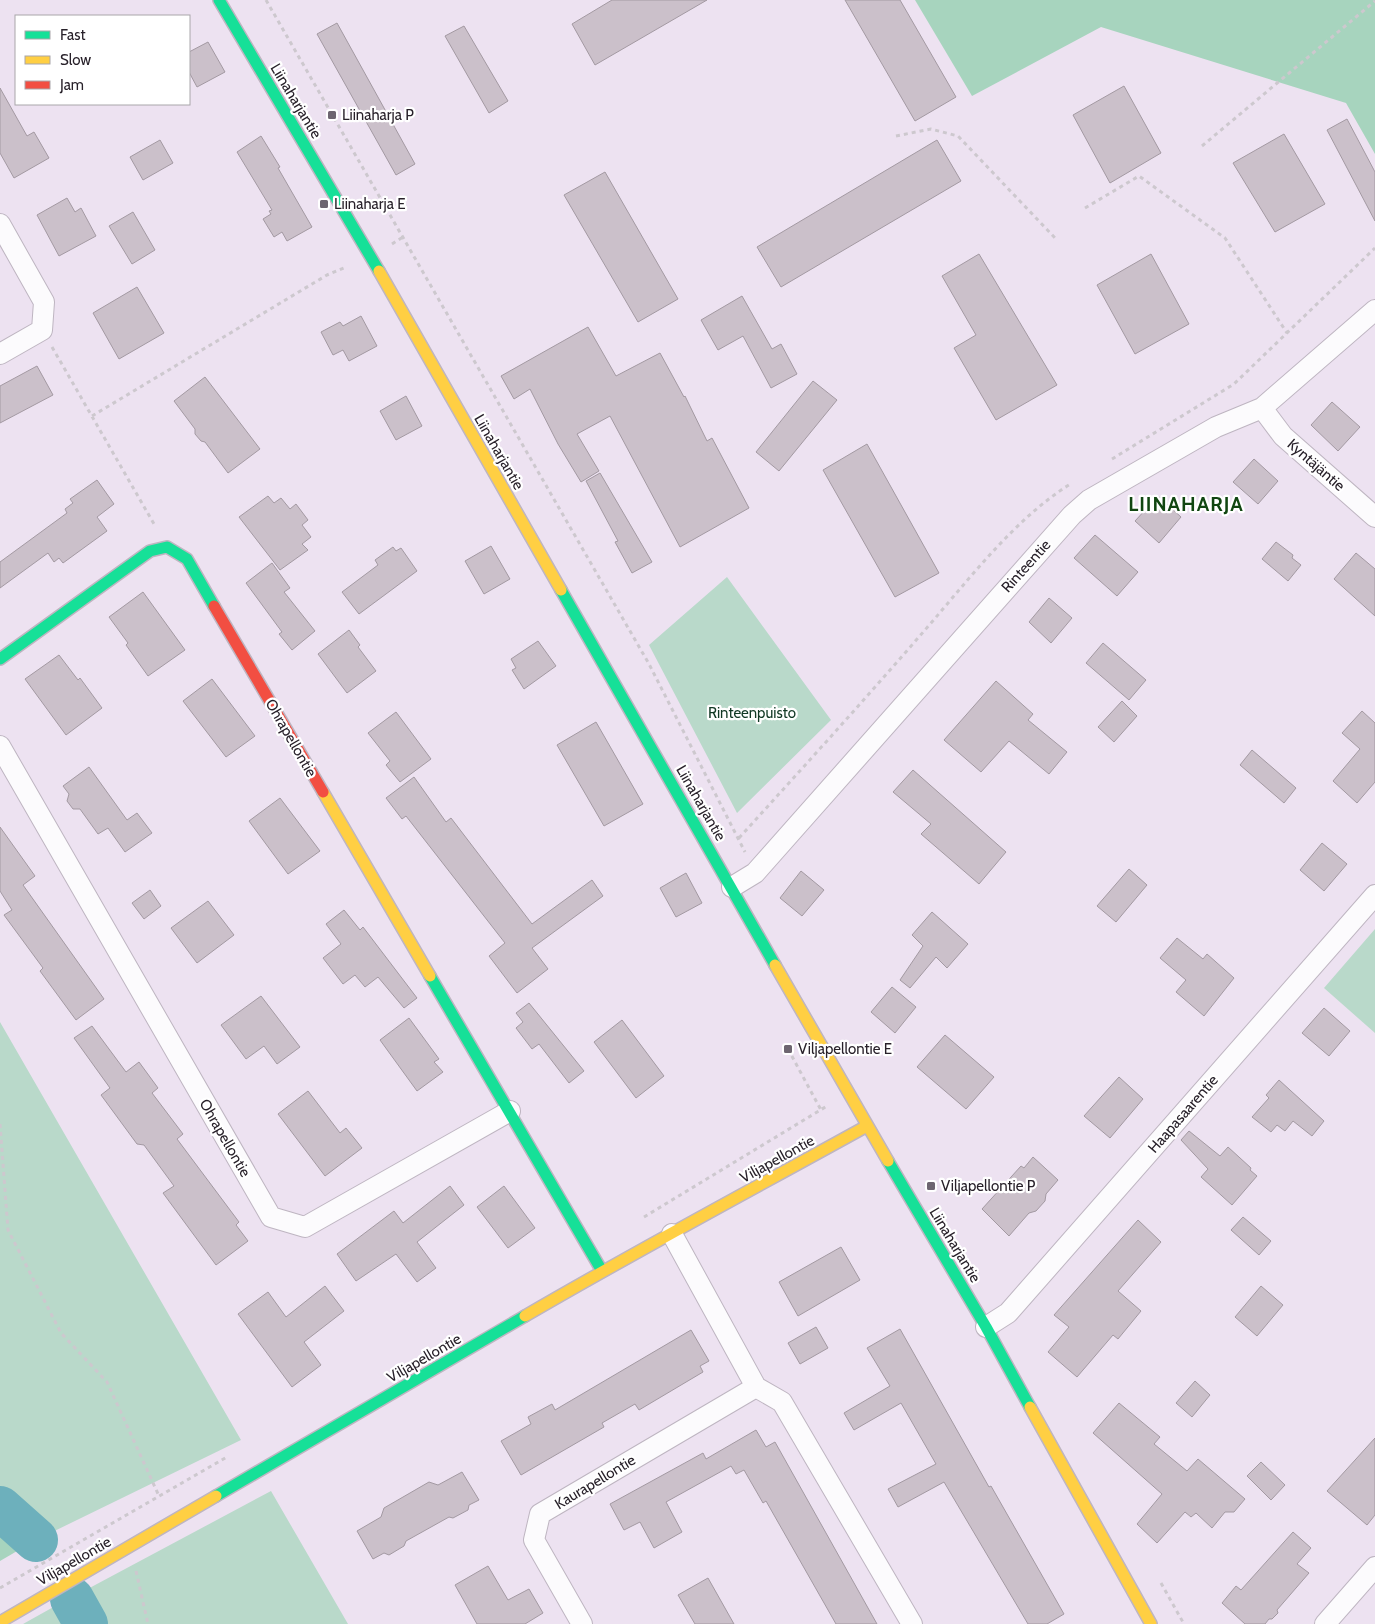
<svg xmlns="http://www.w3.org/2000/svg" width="1375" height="1624" font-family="Cabin,sans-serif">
<rect width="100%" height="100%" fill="#ede2f1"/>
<path fill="#b9d9ca" d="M727,577L831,720L737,813L649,645Z
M1375,929V1033L1324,988Z
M0,1022L241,1440L36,1540L0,1508Z
M271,1491L348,1624H99L82,1592Z
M57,1605L69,1624H23Z"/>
<path fill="#a7d4be" d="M915,0H1375V154L1346,103L1101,27L972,96Z
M0,1508L36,1540L0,1561Z"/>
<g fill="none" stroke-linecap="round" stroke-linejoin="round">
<path stroke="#6db0bc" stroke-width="44" d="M0,1508L36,1540
M72,1599L86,1624"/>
</g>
<path fill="#cbc0ca" stroke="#a399a2" d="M612,0H707L595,65L572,24Z
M845,0H900L956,97L915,121Z
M337,23L415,164L396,175L317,34Z
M464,26L508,101L489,113L445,36Z
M208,42L225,72L197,87L189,72V52Z
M1124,86L1161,153L1110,183L1073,115Z
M0,88L27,136L34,132L49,158L14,178L0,153Z
M1347,119L1375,172V221L1327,130Z
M1284,134L1325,204L1275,232L1233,163Z
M261,136L280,167L278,168L312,227L287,241L282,232L274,237L263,219L271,214L269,211L272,210L237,152Z
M160,140L173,163L143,180L130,157Z
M937,140L961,181L781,287L757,247Z
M605,172L678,299L638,322L564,195Z
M67,198L75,212L81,208L96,236L59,256L37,215Z
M133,212L155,250L132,264L109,226Z
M979,254L1057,385L996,420L954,348L976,335L942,276Z
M1151,254L1189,324L1135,354L1097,285Z
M137,287L164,333L119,359L93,313Z
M742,296L772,349L781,344L797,374L771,388L743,336L718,350L701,320Z
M361,316L377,346L349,361L343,350L333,355L321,332L340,322L343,326Z
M588,327L616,376L660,353L684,397L685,396L707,441L712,438L749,508L680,547L610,416L577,434L599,471L581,482L558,444L530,389L514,399L501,376Z
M37,366L53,395L0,423V386Z
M205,377L260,449L228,473L205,442L201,441L195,434V429L174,401Z
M813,381L837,400L779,471L756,452Z
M406,396L422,426L396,440L380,411Z
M1332,402L1360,427L1338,451L1311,425Z
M867,444L939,573L895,597L823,470Z
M1254,459L1278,481L1258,504L1233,482Z
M600,473L652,562L632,573L615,542L618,541L586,481Z
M97,480L114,504L97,517L107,531L63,563L59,558L54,562L48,553L0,588V562L67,513L65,509L73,503L70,499Z
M268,496L274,503L281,498L290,509L296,504L308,520L302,525L311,537L302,544L308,550L280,570L239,517Z
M1158,496L1181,517L1159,543L1135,521Z
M1095,535L1138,572L1117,596L1074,558Z
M1276,542L1293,555L1292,558L1301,565L1288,581L1262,559Z
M491,546L510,579L484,594L465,561Z
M393,547L396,551L401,548L417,571L359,614L342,592L378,565L375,560Z
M1356,553L1375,569V616L1334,579Z
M272,563L290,588L284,592L315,631L292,650L279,634L282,632L246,583Z
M143,592L185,650L148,676L126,645L128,643L109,617Z
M1049,598L1072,618L1051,643L1029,622Z
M349,630L360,645L358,647L376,671L347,693L318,654Z
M538,641L556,666L524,689L512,670L516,668L511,659Z
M1103,643L1146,680L1129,700L1086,663Z
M59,655L78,680L80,678L102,708L66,735L25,679Z
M212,679L255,736L226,757L183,701Z
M996,681L1033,714L1028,720L1067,752L1049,774L1009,741L981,772L944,740Z
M1122,701L1137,716L1114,742L1098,727Z
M1362,711L1375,723V782L1357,803L1333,781L1360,749L1342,733Z
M396,712L431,759L400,782L386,765L390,761L368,733Z
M596,722L643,804L604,826L557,745Z
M1252,750L1296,788L1284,803L1240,765Z
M89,767L127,820L137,813L152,833L125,852L108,828L98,834L80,809H73L67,801L69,794L63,786Z
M913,770L1006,852L979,884L921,834L931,824L893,792Z
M414,777L446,822L451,818L532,924L592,880L603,896L532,948L548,969L517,993L489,956L505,943L406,816L402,819L386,798Z
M280,798L320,851L288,874L249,821Z
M0,827L35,876L23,885L104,999L76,1020L40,971L43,968L4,915L12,910L0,891Z
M1322,843L1347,864L1324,891L1300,870Z
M1129,869L1147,885L1116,922L1097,906Z
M801,871L824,890L802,916L780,898Z
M686,873L702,903L676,917L660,888Z
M150,890L161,906L144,919L132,903Z
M208,901L234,935L197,963L171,928Z
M344,910L360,930L363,927L417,998L404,1008L378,977L365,987L355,975L343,984L323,958L341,944L326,924Z
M932,912L968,944L947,968L936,957L910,988L900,980L923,946L912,935Z
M1177,938L1203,959L1207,954L1234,978L1204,1016L1176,992L1186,980L1160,958Z
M892,987L916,1007L895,1033L871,1012Z
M261,996L300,1047L277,1064L264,1046L246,1059L221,1025Z
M529,1003L584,1071L569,1083L539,1044L532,1049L516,1028L523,1022L516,1013Z
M1324,1008L1350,1031L1329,1056L1302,1033Z
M409,1018L439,1059L434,1062L443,1072L417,1091L380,1040Z
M622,1020L664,1076L636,1098L594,1042Z
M92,1026L126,1072L139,1062L158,1088L152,1093L183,1134L177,1139L239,1222L236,1225L248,1241L216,1265L163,1193L174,1186L144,1145L137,1144L101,1095L110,1088L74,1038Z
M945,1035L994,1077L966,1109L917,1067Z
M1119,1077L1143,1099L1110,1138L1084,1116Z
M1279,1080L1324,1121L1312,1136L1293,1121L1285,1131L1277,1125L1271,1132L1252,1117L1269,1098L1266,1095Z
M308,1091L340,1133L346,1128L362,1148L325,1176L278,1114Z
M1189,1131L1220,1156L1228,1147L1251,1168L1250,1170L1257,1176L1232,1205L1201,1177L1208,1169L1181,1140Z
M1033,1157L1058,1180L1046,1194L1045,1201L1036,1211L1029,1213L1009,1236L982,1209L1021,1166L1024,1168Z
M450,1186L464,1205L417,1242L436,1268L417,1282L396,1254L356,1281L337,1254L394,1211L403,1223Z
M504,1186L535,1228L508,1248L477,1207Z
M1243,1217L1271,1241L1259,1255L1231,1230Z
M1138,1220L1161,1242L1118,1291L1141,1311L1118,1339L1113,1335L1077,1377L1048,1352L1069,1327L1054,1315Z
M841,1247L860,1280L798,1316L779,1282Z
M325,1286L344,1311L304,1342L321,1365L292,1387L238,1314L268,1292L286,1317Z
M1261,1286L1283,1305L1257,1336L1235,1317Z
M816,1327L828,1348L800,1364L788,1343Z
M900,1329L989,1487L991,1486L1064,1614L1047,1624H1028L944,1482L898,1507L888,1489L936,1464L901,1403L854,1430L844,1413L890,1386L867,1348Z
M691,1330L709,1361L700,1366L703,1372L639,1410L635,1404L602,1423L604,1427L521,1475L501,1441L531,1424L528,1417L552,1404L555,1410Z
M1195,1381L1210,1395L1192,1417L1176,1403Z
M1119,1403L1160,1437L1154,1444L1187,1471L1198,1459L1245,1499L1234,1512H1225L1212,1528L1196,1513L1191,1517L1185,1512L1157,1543L1137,1524L1162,1494L1093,1433Z
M756,1430L766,1447L775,1442L877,1624H836L766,1501L763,1503L744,1470L736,1474L731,1466L666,1502L682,1532L654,1548L640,1522L624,1530L610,1504L703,1453L706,1459Z
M1375,1438V1515L1367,1525L1327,1491Z
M1261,1462L1285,1485L1271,1500L1247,1476Z
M462,1472L479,1500L469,1505L468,1510L453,1518L449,1517L406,1541L404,1546L389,1555L384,1553L373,1559L357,1531L381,1517L384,1508L429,1482L438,1485Z
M1293,1532L1311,1548L1297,1564L1309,1573L1277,1610L1278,1613L1272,1619H1269L1265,1624H1245L1222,1603L1236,1586L1241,1590Z
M488,1566L508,1600L529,1589L543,1613L525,1624H477L455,1585Z
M708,1578L734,1624H695L678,1595Z"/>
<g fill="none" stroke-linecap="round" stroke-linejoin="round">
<defs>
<path id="street" d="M0,224L44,302L42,330L0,354
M1262,408L1283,436L1375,517
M0,746L271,1217L305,1227L510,1111
M732,887L755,873L1072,515L1089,500L1216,427L1262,408L1375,310
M986,1327L1008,1313L1375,895
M756,1387L782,1402L912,1624
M582,1624L534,1540L540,1514L756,1387L672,1234
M1325,1624L1375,1567"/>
<path id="fast" d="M219,0L379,271
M561,590L775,965
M0,659L150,551L167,547L187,559L214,606
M430,976L602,1271
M888,1161L986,1327L1030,1407
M216,1496L525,1316"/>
<path id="slow" d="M379,271L561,590
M323,792L430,976
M775,965L888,1161
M525,1316C638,1250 753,1189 867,1126
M1030,1407L1151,1624
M0,1622L216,1496"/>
<path id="jam" d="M214,606L323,792"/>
</defs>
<use href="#street" stroke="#beb5c1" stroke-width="22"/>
<use href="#fast" stroke="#beb5c1" stroke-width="14"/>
<use href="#slow" stroke="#beb5c1" stroke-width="14"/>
<use href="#jam" stroke="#beb5c1" stroke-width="14"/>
<path stroke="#cdc8ce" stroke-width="3" stroke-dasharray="4 4" stroke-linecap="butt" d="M266,0L649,664L745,852
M896,136L931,129L958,136L1056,239
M1202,146L1375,1
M1085,208L1139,176L1225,238L1287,333
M392,244L403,237
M52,347L154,524
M92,416L327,275L346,267
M1112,459L1234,384L1375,248
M739,838C799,772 859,706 918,638C964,586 1013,519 1072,483
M788,1049L821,1110
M0,1124L8,1230L61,1333L107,1382L159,1496
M644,1217L827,1106
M136,1571L148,1624
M1161,1583L1184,1624
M0,1588L227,1457"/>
<use href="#street" stroke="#fcfbfd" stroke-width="20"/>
<use href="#fast" stroke="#16e098" stroke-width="11"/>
<use href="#slow" stroke="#ffcf43" stroke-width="11"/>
<use href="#jam" stroke="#f24e42" stroke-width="11"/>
</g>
<g fill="#6d6570" stroke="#fff" stroke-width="2">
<rect x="327" y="110" width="10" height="10" rx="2.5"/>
<rect x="319" y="199" width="10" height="10" rx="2.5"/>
<rect x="783" y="1044" width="10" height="10" rx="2.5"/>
<rect x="926" y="1181" width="10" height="10" rx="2.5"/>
</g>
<g text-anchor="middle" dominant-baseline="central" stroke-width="4.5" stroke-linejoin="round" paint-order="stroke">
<g font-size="15" fill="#28212a" stroke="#fff">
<text transform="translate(296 101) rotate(59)">Liinaharjantie</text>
<text transform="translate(499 452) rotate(60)">Liinaharjantie</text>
<text transform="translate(1316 465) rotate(41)">Kyntäjäntie</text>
<text transform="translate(1026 566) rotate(-48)">Rinteentie</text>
<text transform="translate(291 738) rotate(60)">Ohrapellontie</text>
<text transform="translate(701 803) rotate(60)">Liinaharjantie</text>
<text transform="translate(1183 1114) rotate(-49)">Haapasaarentie</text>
<text transform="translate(225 1138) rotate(60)">Ohrapellontie</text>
<text transform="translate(777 1159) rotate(-29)">Viljapellontie</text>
<text transform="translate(955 1245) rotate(59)">Liinaharjantie</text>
<text transform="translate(424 1358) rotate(-30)">Viljapellontie</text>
<text transform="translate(595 1482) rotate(-31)">Kaurapellontie</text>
<text transform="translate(74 1561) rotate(-30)">Viljapellontie</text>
</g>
<g font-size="15" fill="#28212a" stroke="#fff" text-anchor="start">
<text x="342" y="115">Liinaharja P</text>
<text x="334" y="204">Liinaharja E</text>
<text x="798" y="1049">Viljapellontie E</text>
<text x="941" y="1186">Viljapellontie P</text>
</g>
<g font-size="15" fill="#113824" stroke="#fff">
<text x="752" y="713">Rinteenpuisto</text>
</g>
<g font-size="20" font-weight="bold" letter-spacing="1" fill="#114611" stroke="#fff">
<text x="1186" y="504">LIINAHARJA</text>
</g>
</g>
<rect x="15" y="15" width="175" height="90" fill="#ffffff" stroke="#a9a6aa"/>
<rect x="25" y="31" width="25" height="8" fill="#16e098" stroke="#a9a6aa"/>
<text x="60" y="40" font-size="15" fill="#28212a">Fast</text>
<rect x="25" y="56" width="25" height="8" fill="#ffcf43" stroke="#a9a6aa"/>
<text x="60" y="65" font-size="15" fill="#28212a">Slow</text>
<rect x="25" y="81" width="25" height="8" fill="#f24e42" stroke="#a9a6aa"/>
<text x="60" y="90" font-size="15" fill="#28212a">Jam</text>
</svg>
